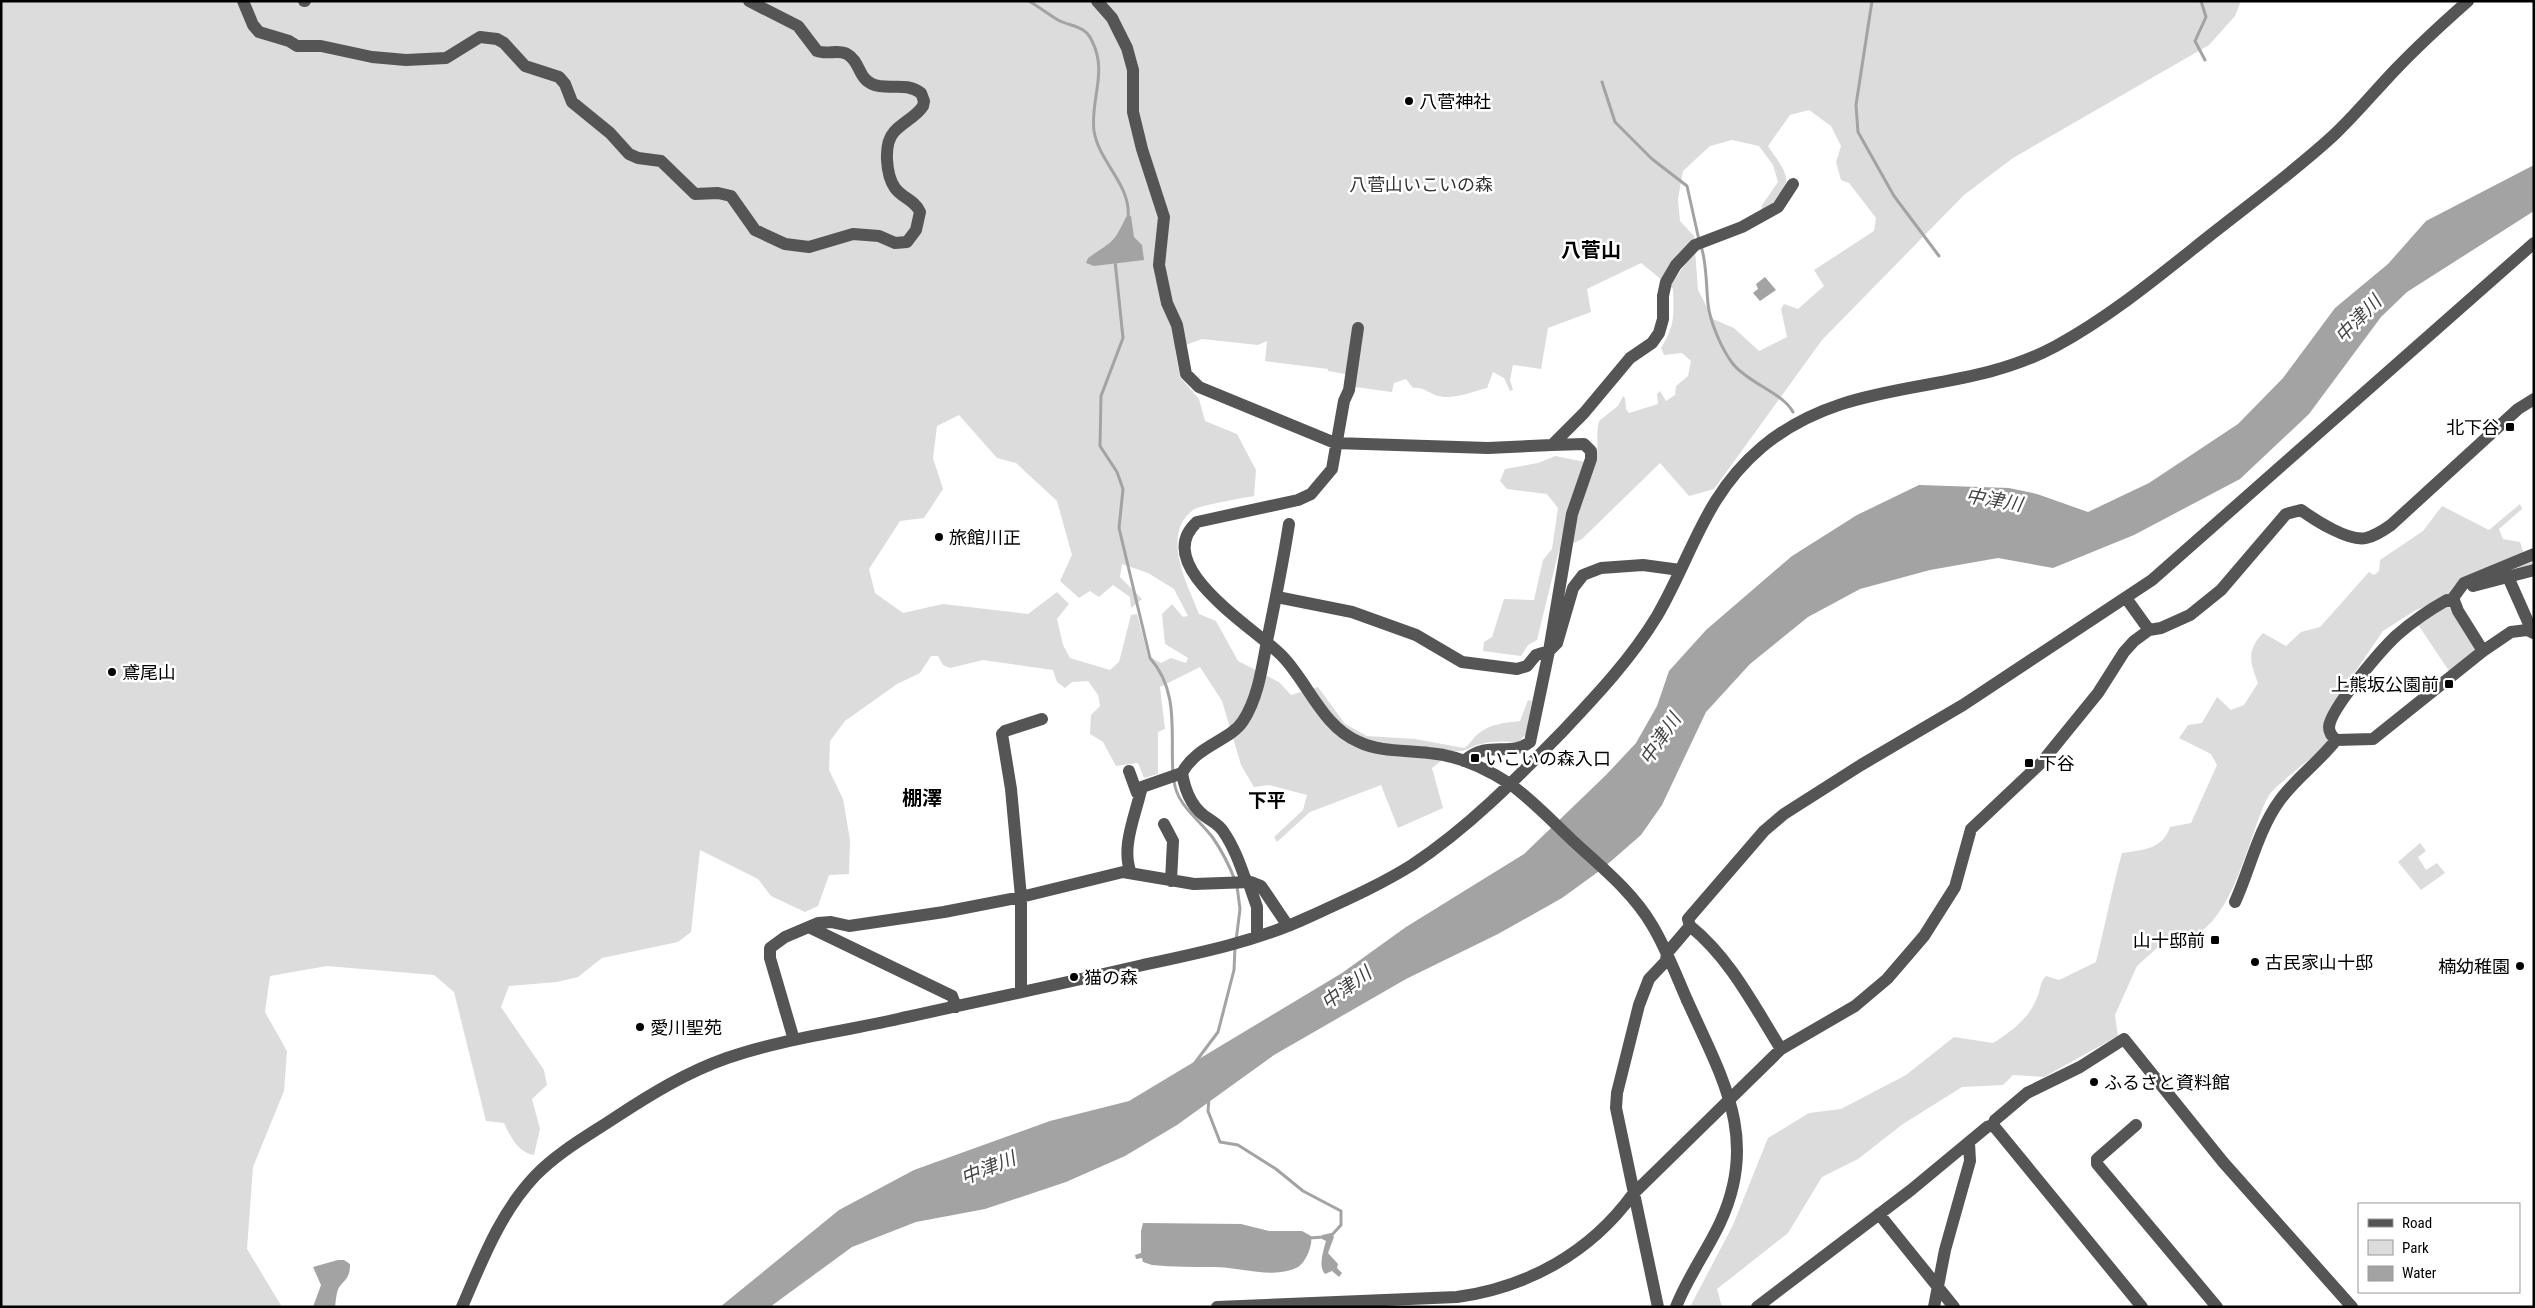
<svg xmlns="http://www.w3.org/2000/svg" width="2535" height="1308" font-family="'Roboto Condensed','Noto Sans JP',sans-serif">
<rect width="100%" height="100%" fill="#fff"/>
<path fill="#dcdcdc" fill-rule="evenodd" d="M1,1H2241L2235,16L2209,45L2013,158L1964,195L1822,340L1714,489L1689,496L1660,463L1582,539L1559,550L1537,640L1528,645L1521,656L1483,651L1484,642L1492,637L1504,599L1534,600L1543,560L1552,549L1558,508L1547,494L1507,489L1500,481L1505,469L1538,463L1555,456L1595,464C1600,448 1595,438 1599,421L1618,406L1623,396L1625,398L1626,409L1629,413L1658,404L1657,394L1660,391L1666,401L1675,395L1676,386L1688,376L1691,361L1682,353L1664,355L1661,348C1675,326 1674,315 1673,289L1670,286L1687,262L1662,280L1641,263L1587,289L1591,312L1548,328L1541,369L1513,365L1510,380L1513,390L1510,391L1504,378L1493,372L1487,388C1471,392 1451,401 1435,395C1427,392 1423,387 1413,388L1406,379L1394,383L1392,392L1355,387L1356,376L1328,371V369L1265,361L1267,341L1258,345L1202,339L1175,349L1180,377L1199,399L1205,421L1237,434L1256,470L1254,496C1243,498 1200,505 1193,510C1160,535 1188,585 1199,614L1216,621L1238,661L1279,682L1291,695L1318,687L1345,724L1367,736L1415,739L1464,748C1471,744 1472,738 1478,734C1491,723 1505,723 1520,721L1528,700L1532,701L1526,734L1518,743C1505,741 1494,741 1481,744C1470,746 1466,753 1454,751L1432,768L1443,808L1398,828L1381,785L1310,812L1277,842L1274,837L1303,810L1307,795L1269,785L1254,787L1241,765L1222,701L1200,667L1160,687L1165,729L1158,732V774L1144,778L1138,763L1116,766L1103,742L1090,734L1091,715L1100,706L1098,695L1088,681L1072,682L1065,688L1057,682L1053,670L983,660L950,668L943,665L938,656H931L920,673L897,684L845,721L830,741L829,770L843,799L850,840L849,874L829,875L818,906L805,912L771,896L758,879L700,850L691,932L678,942L602,958L578,977L557,982L509,986L501,1007L544,1070L547,1085L532,1099L540,1129L534,1155C518,1153 510,1136 504,1123L486,1121L454,992L434,975L327,966L270,976L265,1012L287,1051L284,1091L253,1167L247,1249L282,1307H1ZM1809,110L1831,126L1841,146L1836,162L1841,180L1849,183L1876,218L1874,231L1814,270L1824,286L1798,309L1784,304L1781,309L1787,337L1759,351L1734,328L1713,319L1698,290L1694,236L1680,221L1678,199L1683,171L1710,146L1732,140L1759,146L1773,165L1778,182L1762,205L1761,210C1772,205 1788,193 1786,177C1784,167 1773,154 1768,146L1790,115ZM959,415L997,458L1016,463L1057,501L1072,555L1060,581L1079,598L1090,591L1099,597L1113,585L1130,597L1131,608L1142,599L1120,577L1122,564L1148,573L1174,589L1188,616L1183,617L1172,604L1162,614L1165,644L1188,658L1186,663L1171,658L1161,663L1148,656L1137,614L1131,615L1119,662L1110,670L1070,658L1063,645L1057,619L1069,604L1057,592L1028,614L943,604L903,613L875,593L869,569L900,521L924,518L943,489L933,458L937,426Z
M2520,504L2522,509L2499,529L2503,539L2520,542L2524,554L2534,558V566L2505,575L2491,568C2467,575 2455,577 2445,602L2440,601L2416,610L2383,631L2329,710L2335,739C2322,750 2273,786 2268,797C2246,838 2230,950 2167,939L2137,966L2115,1015L2118,1036L2044,1077L2013,1075L2003,1085L1962,1087L1903,1124L1858,1159L1822,1177L1788,1233L1717,1289L1722,1307H1690L1733,1225L1768,1138L1809,1113L1841,1109L1906,1075L1954,1037L1993,1043C2011,1032 2029,1018 2037,998C2041,989 2039,984 2046,976L2059,980L2096,962C2105,926 2112,889 2122,853C2143,850 2163,849 2170,827L2191,823L2217,765L2211,754L2179,738L2188,725L2202,723L2217,697L2231,710L2244,705L2258,683C2250,662 2246,651 2263,633L2286,646L2301,632L2320,627L2369,572L2374,575L2379,571L2380,560L2423,531L2442,506L2489,530Z
M2448,606L2475,645V651L2449,671L2417,623Z
M2420,843L2426,851L2418,857L2426,870L2437,863L2445,873L2421,890L2398,862Z"/>
<path fill="#a3a3a3" d="M2534,165V211L2407,292L2381,317L2309,414L2240,479L2134,535L2053,568L1998,558L1930,570L1860,589L1808,617L1750,664L1706,712L1662,805L1641,835L1602,869L1562,898L1498,934L1406,979L1274,1055L1177,1125L1125,1156L1066,1182L985,1209L916,1222L852,1247L770,1307H720L839,1210L914,1170L1050,1121L1129,1101L1342,973L1406,927L1524,854L1606,775L1636,743L1657,706L1669,671L1706,630L1792,556L1857,515L1919,485L2009,488L2037,494L2088,512L2149,483L2238,424L2283,378L2335,308L2388,264L2426,221Z
M1131,216L1134,237L1142,245L1144,260L1094,266L1086,263L1088,258C1112,241 1113,245 1126,217Z
M1765,277L1776,290L1760,301L1753,293L1758,289L1756,284Z
M1143,1223L1241,1224L1269,1231H1302L1311,1236C1313,1244 1306,1264 1296,1268C1271,1279 1240,1267 1214,1267C1194,1267 1173,1267 1152,1265L1143,1262L1142,1258L1136,1259L1135,1255L1141,1253V1231Z
M1331,1233L1334,1237L1328,1253L1338,1264L1337,1268L1342,1273L1339,1277L1332,1271L1325,1274C1318,1266 1323,1252 1326,1241L1322,1239V1235Z
M338,1260H344L350,1264C350,1276 347,1278 340,1286C336,1291 336,1301 335,1307H313L321,1285L313,1267Z"/>
<g fill="none" stroke-linecap="round" stroke-linejoin="round">
<path stroke="#a3a3a3" stroke-width="3" d="M1029,1C1039,7 1048,14 1058,20C1071,27 1085,25 1092,41C1108,72 1090,100 1094,131C1099,163 1132,185 1128,219
M1872,1L1856,105L1858,132L1894,196L1939,256
M2201,1L2206,17L2195,41L2205,60
M1602,82L1615,122L1652,159L1687,186L1699,240
M1701,246C1707,264 1706,285 1708,304C1710,322 1722,350 1733,364C1748,383 1783,393 1793,412
M1115,261L1123,338L1101,396L1100,446L1117,472L1123,489L1119,528L1150,658C1180,692 1170,734 1173,774
M1174,780C1176,805 1200,820 1213,838C1222,851 1229,865 1235,880
M1236,941L1240,909L1237,886
M1194,1064L1218,1032L1234,970L1235,947
M1209,1098L1208,1111L1220,1142L1238,1145L1276,1169L1303,1191L1341,1211V1225L1330,1237
M1309,1238L1324,1237"/>
<path stroke="#555" stroke-width="12" d="M243,1L253,25L259,32L289,41L297,46H321L372,57L406,60L446,58L480,37L497,39L504,43L525,66L559,77L565,84L572,102L610,133L629,154L638,158L661,161L695,194L718,193L731,196L755,230L785,244L809,247L853,234L879,236L895,243L907,242L916,230L920,212C915,200 902,198 895,188C886,175 883,144 894,132C903,122 916,117 923,106L924,101L921,93C905,81 888,91 872,84C858,78 860,61 847,54C838,49 827,55 817,51L798,26L749,1
M304,1H305
M1097,1L1112,18L1127,48L1133,70V112L1142,149L1164,217L1159,265L1167,303L1177,325L1186,374L1199,387L1335,443L1488,448L1552,445L1584,413L1630,358L1652,343L1659,333L1663,319V296L1666,282L1676,265L1695,245L1742,227L1778,207L1793,184
M1358,328L1349,390L1344,401L1332,469L1311,494L1298,500L1197,522C1148,567 1259,630 1284,658C1309,685 1323,727 1359,742C1380,752 1406,750 1429,753C1457,755 1487,769 1510,784C1532,800 1552,821 1572,840C1600,866 1632,891 1652,925C1666,948 1676,975 1687,1000
M2508,577L2533,633
M2473,586L2534,570
M1277,597L1352,612L1416,635L1462,662L1517,669L1527,666L1536,655L1549,651L1557,643L1573,588L1583,575L1601,568L1643,565L1680,570
M2126,598L2149,630
M2483,651L2458,611L2453,598L2464,583L2534,554
M1042,719L1005,731L1002,734L1011,789L1021,897L1123,872L1194,884L1251,882L1261,886L1288,926
M2336,740C2332,736 2329,733 2329,727C2330,709 2382,649 2397,635C2412,622 2429,610 2447,600L2454,602
M1464,761C1489,739 1509,758 1530,742L1549,651L1572,514L1591,459V451L1584,444L1552,445
M1129,771L1137,793L1140,794C1134,819 1121,849 1131,873
M1182,773C1197,745 1230,741 1243,721C1258,698 1262,668 1267,641C1275,602 1283,563 1289,524
M1140,794L1142,787L1182,773C1185,791 1192,809 1209,819C1215,823 1219,825 1223,831C1234,847 1240,864 1246,881
M1164,824L1173,841L1171,881
M1248,881L1257,907V937
M2235,902C2250,869 2258,830 2280,800C2296,778 2319,762 2336,740L2373,739L2483,651L2511,632L2527,630L2534,633
M1690,926L1688,919L1764,831L1784,814L1861,765L1963,705L2152,580L2534,243
M811,928L952,996L956,1007
M794,1040L770,958V948L785,937L818,923L831,922L849,926L944,912L1021,897V992
M1993,1125L1995,1120L2027,1093L2080,1067L2124,1039L2223,1162L2352,1307
M2136,1125L2097,1159V1164L2217,1307
M1879,1214L1954,1307
M462,1307C482,1261 500,1213 535,1176C558,1152 589,1135 616,1117C651,1094 687,1072 727,1058C782,1039 841,1032 898,1019C980,1001 1061,984 1143,965C1200,953 1258,941 1311,916C1346,900 1380,885 1412,865C1468,828 1515,780 1562,732C1596,696 1631,659 1657,616C1693,554 1704,496 1762,447C1851,373 1958,399 2056,346C2111,316 2159,276 2208,237C2251,203 2295,171 2335,134C2356,114 2375,91 2395,70C2418,46 2443,23 2468,1
M1217,1307L1457,1297C1528,1287 1590,1253 1633,1194L1781,1049
M1658,1307L1616,1108L1617,1093L1639,1005L1649,979L1666,961L1667,953L1690,926C1730,958 1754,1006 1781,1049L1855,1006L1887,979L1924,936L1955,887L1971,829L2041,763L2098,693L2124,652L2134,641L2149,630L2161,628L2190,615L2221,590L2286,514L2301,510C2315,520 2349,542 2366,538C2375,536 2384,530 2391,525L2518,409L2534,399
M1757,1307L1911,1190L1987,1127L1993,1125L2142,1307
M1934,1307L1945,1250L1970,1161L1969,1143"/>
<path stroke="#555" stroke-width="12" d="M1676,1307C1687,1278 1707,1251 1720,1223C1760,1138 1722,1078 1687,1000"/>
</g>
<g fill="#000" stroke="#fff" stroke-width="2">
<circle cx="1409" cy="101" r="5"/>
<rect x="2505" y="422" width="10" height="10" rx="2.5"/>
<circle cx="939" cy="537" r="5"/>
<circle cx="112" cy="672" r="5"/>
<rect x="2444" y="679" width="10" height="10" rx="2.5"/>
<rect x="1470" y="753" width="10" height="10" rx="2.5"/>
<rect x="2024" y="758" width="10" height="10" rx="2.5"/>
<rect x="2210" y="935" width="10" height="10" rx="2.5"/>
<circle cx="2255" cy="962" r="5"/>
<circle cx="2520" cy="966" r="5"/>
<circle cx="1074" cy="977" r="5"/>
<circle cx="640" cy="1027" r="5"/>
<circle cx="2094" cy="1082" r="5"/>
</g>
<g text-anchor="middle" dominant-baseline="central" stroke-width="5" stroke-linejoin="round" paint-order="stroke">
<g font-size="18" fill="#000" stroke="#fff" text-anchor="start">
<text x="1419" y="101">八菅神社</text>
<text x="2500" y="427" text-anchor="end">北下谷</text>
<text x="949" y="537">旅館川正</text>
<text x="122" y="672">鳶尾山</text>
<text x="2439" y="684" text-anchor="end">上熊坂公園前</text>
<text x="1485" y="758">いこいの森入口</text>
<text x="2039" y="763">下谷</text>
<text x="2205" y="940" text-anchor="end">山十邸前</text>
<text x="2265" y="962">古民家山十邸</text>
<text x="2510" y="966" text-anchor="end">楠幼稚園</text>
<text x="1084" y="977">猫の森</text>
<text x="650" y="1027">愛川聖苑</text>
<text x="2104" y="1082">ふるさと資料館</text>
</g>
<g font-size="18" fill="#333" stroke="#fff">
<text x="1421" y="184">八菅山いこいの森</text>
</g>
<g font-size="19" font-style="italic" fill="#444" stroke="#fff">
<text transform="translate(2358 319) rotate(-46)">中津川</text>
<text transform="translate(1994 500) rotate(10)">中津川</text>
<text transform="translate(1660 739) rotate(-56)">中津川</text>
<text transform="translate(1346 988) rotate(-37)">中津川</text>
<text transform="translate(988 1168) rotate(-22)">中津川</text>
</g>
<g font-size="19" font-weight="bold" fill="#000" stroke="#fff">
<text x="1267" y="800">下平</text>
</g>
<g font-size="20" font-weight="bold" fill="#000" stroke="#fff">
<text x="1591" y="250">八菅山</text>
<text x="922" y="798">棚澤</text>
</g>
</g>
<rect width="2535" height="1308" fill="none" stroke="#000000" stroke-width="5"/>
<rect x="2358" y="1203" width="162" height="90" fill="#ffffff" stroke="#999999"/>
<rect x="2368" y="1219" width="25" height="8" fill="#555555" stroke="#999999"/>
<text x="2402" y="1228" font-size="15" fill="#000000">Road</text>
<rect x="2368" y="1240" width="25" height="15" fill="#dcdcdc" stroke="#999999"/>
<text x="2402" y="1253" font-size="15" fill="#000000">Park</text>
<rect x="2368" y="1266" width="25" height="15" fill="#a3a3a3" stroke="#999999"/>
<text x="2402" y="1278" font-size="15" fill="#000000">Water</text>
</svg>
